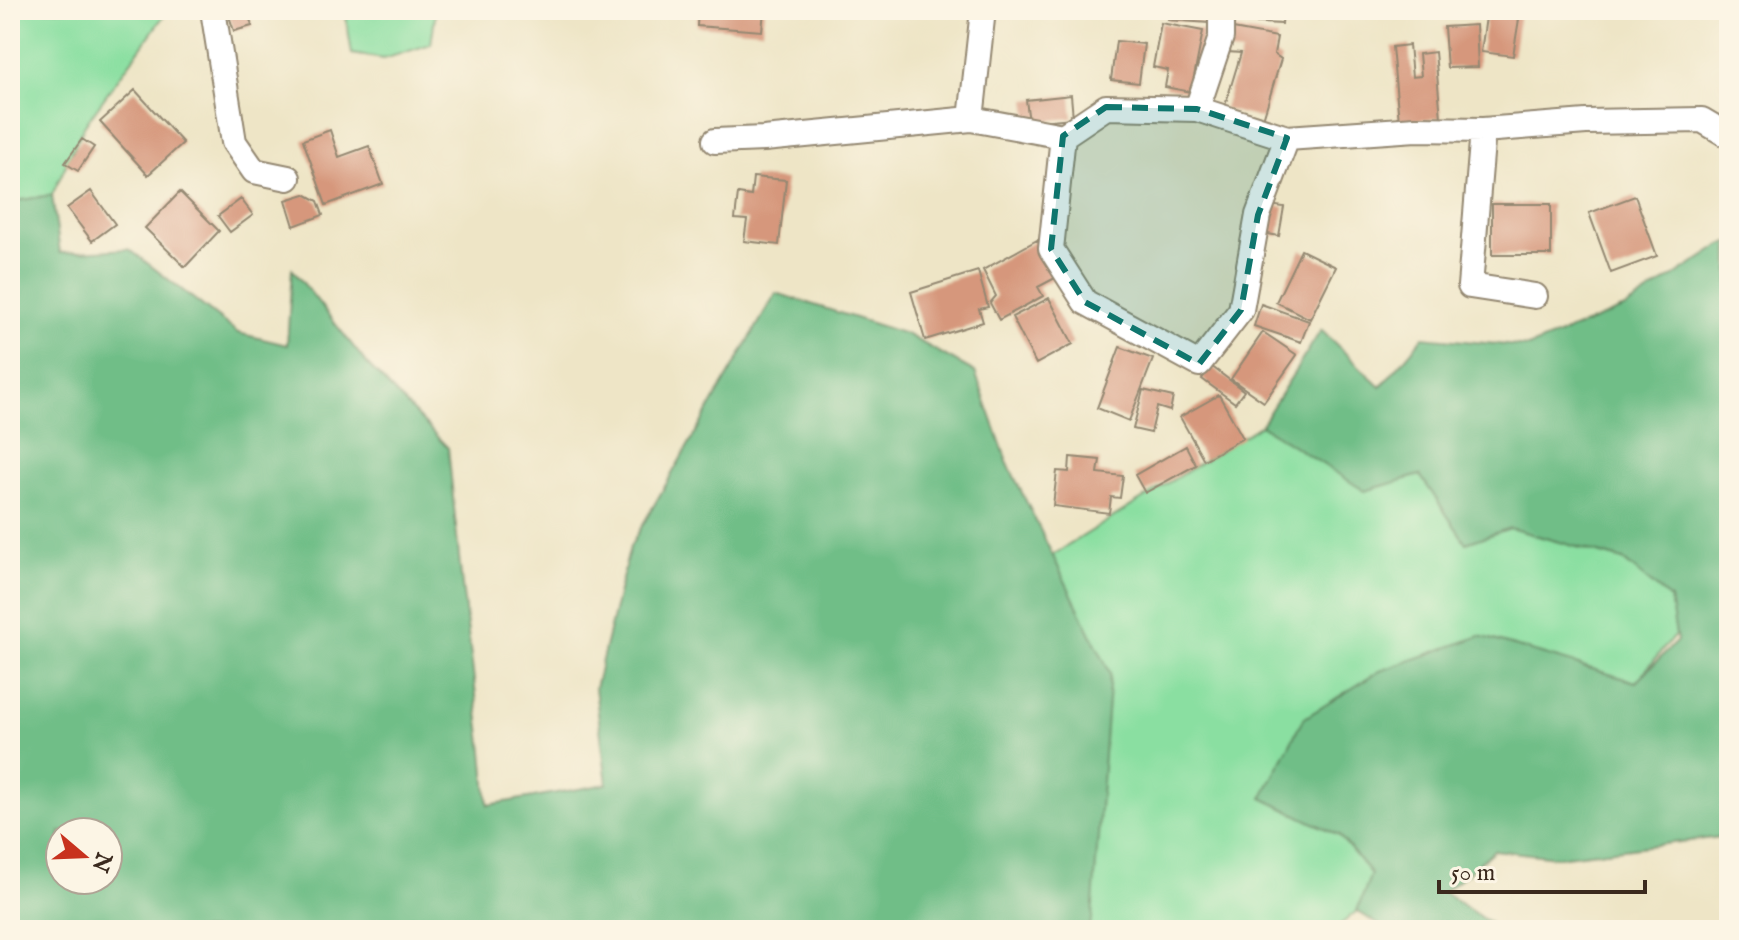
<svg xmlns="http://www.w3.org/2000/svg" width="1739" height="940" font-family="'IM FELL English',serif">
<rect width="100%" height="100%" fill="#fcf5e5"/>
<filter id="ink" filterUnits="userSpaceOnUse"><feTurbulence type="fractalNoise" baseFrequency=".0125" numOctaves="2"/><feDisplacementMap in="SourceGraphic" scale="16" xChannelSelector="R" yChannelSelector="G"/><feConvolveMatrix kernelMatrix="1 2 1 2 8 2 1 2 1" color-interpolation-filters="sRGB"/></filter>
<filter id="wash" filterUnits="userSpaceOnUse"><feTurbulence type="fractalNoise" baseFrequency=".006" numOctaves="4" result="noise"/><feDisplacementMap in="SourceGraphic" scale="32" xChannelSelector="R" yChannelSelector="G"/><feGaussianBlur stdDeviation="1.8" result="paint"/><feColorMatrix in="noise" values="0 0 0 0 0 0 0 0 0 0 0 0 0 0 0 0 0 1.4 0 .05"/><feComposite in="paint" operator="in"/></filter>
<g filter="url(#wash)">
<rect width="100%" height="100%" fill="#eee5c6"/>
<path fill="#8adfa1" stroke="#628460" stroke-width="2" d="M10,10H168L84,126L52,195L10,202Z
M345,10H436L431,44L384,59L352,54Z
M1261,425L1365,491L1420,475L1466,543L1510,528L1623,560L1670,599L1676,634L1636,682L1480,636L1263,798L1339,835L1371,874L1357,911L1334,930H1088L1092,918L1053,555Z"/>
<path fill="#6fbe87" stroke="#557452" stroke-width="2" fill-rule="evenodd" d="M52,195L60,253L129,249L238,333L287,345L292,269L368,365L448,448L462,586L483,751L488,805L607,784L595,688L630,547L776,293L906,334L975,372L1008,464L1110,673L1092,918L1088,930H10V202ZM60,832H108V880H60Z
M1729,243V836L1557,857L1494,850L1468,873L1443,892L1500,930H1387L1357,911L1371,874L1339,835L1262,798L1303,719L1380,671L1480,636L1636,682L1677,641L1670,599L1623,560L1510,528L1466,543L1420,475L1365,491L1261,425L1321,330L1381,387L1423,337L1528,347L1625,308L1722,245Z"/>
<g id="blocks">
<path fill="#d6977b" d="M247,10L252,26L234,31L229,16Z
M698,10H764L762,31L697,26Z
M1169,10H1210L1209,23L1168,20Z
M1241,10H1283L1282,24L1241,22Z
M1487,10L1520,13L1513,56L1481,52Z
M1161,23L1203,31L1191,92L1165,87L1168,70L1153,67Z
M1476,25L1478,67L1447,68L1444,27Z
M1233,29L1277,37L1274,54L1281,59L1263,119L1224,109L1241,53L1228,52Z
M1116,41L1144,44L1139,83L1111,80Z
M1409,45L1412,77L1421,76L1419,54L1435,52L1441,118L1399,121L1392,47Z
M135,90L183,143L148,175L100,122Z
M1071,95L1073,118L1029,122L1026,100Z
M330,130L339,157L369,146L383,184L326,205L303,140Z
M82,139L94,147L78,171L65,163Z
M753,177L786,180L779,245L744,241L747,220L735,219L738,194L751,196Z
M91,191L115,224L92,241L67,208Z
M180,192L219,231L185,267L145,228Z
M305,194L318,201L323,215L294,226L286,200Z
M1635,196L1657,256L1611,273L1589,213Z
M241,199L253,215L230,232L218,216Z
M1492,204H1551V255H1492Z
M1269,205L1284,207L1279,236L1263,233Z
M1037,240L1057,277L1038,287L1043,296L999,320L990,303L996,296L983,270Z
M1301,250L1336,267L1310,319L1276,302Z
M978,271L988,307L979,309L983,322L925,340L911,292Z
M1049,298L1073,344L1036,364L1012,317Z
M1261,304L1309,321L1301,342L1254,326Z
M1263,332L1297,355L1264,402L1231,379Z
M1120,347L1153,359L1129,421L1097,408Z
M1211,366L1244,391L1235,403L1202,379Z
M1143,390L1173,397L1170,411L1157,407L1151,433L1133,429Z
M1219,395L1243,438L1204,460L1180,417Z
M1186,446L1196,465L1145,493L1135,475Z
M1070,457L1100,460L1098,473L1123,476L1120,498L1111,497L1109,513L1053,506L1057,471L1069,472Z"/>
</g>
</g>
<g filter="url(#ink)">
<use href="#blocks" fill-opacity="0" stroke="#948872" stroke-width="2"/>
<g fill="none" stroke-linecap="round" stroke-linejoin="round">
<defs>
<path id="street" d="M213,10L234,142L254,171L288,178
M1221,10V37L1197,109L1287,138L1416,129L1483,130
M1197,109L1106,107L1063,136L1051,249L1085,302L1199,364L1241,310L1258,215L1287,138
M971,119L983,10
M715,141L764,139L971,119L1063,136
M1535,296L1470,286L1483,130L1586,122L1702,120L1729,136"/>
</defs>
<use href="#street" stroke="#948872" stroke-width="28"/>
<use href="#street" stroke="#fff" stroke-width="24"/>
</g>
</g>
<path fill="#0f766e" fill-opacity="0.2" stroke="#0f766e" stroke-width="6" stroke-dasharray="16 10" stroke-linejoin="round" d="M1106,107L1197,109L1287,138L1258,215L1241,310L1199,364L1085,302L1051,249L1063,136Z"/>
<rect width="1739" height="940" fill="none" stroke="#fcf5e5" stroke-width="40"/>
<g transform="translate(84 856) rotate(109)"><circle r="38" fill="#fcf5e5" stroke="#afa495" stroke-width="2"/>
<path d="M0-6L14 30L0 20L-14 30Z" fill="#c8321e"/>
<text y="-12" font-size="22" font-weight="bold" text-anchor="middle" fill="#3b2a1e">N</text>
</g>
<path d="M1439 880v12h206v-12" fill="none" stroke="#3b2a1e" stroke-width="4"/>
<text x="1451" y="880" font-size="24" fill="#3b2a1e" stroke="#fcf5e5" stroke-width="6" paint-order="stroke">50 m</text>
</svg>
